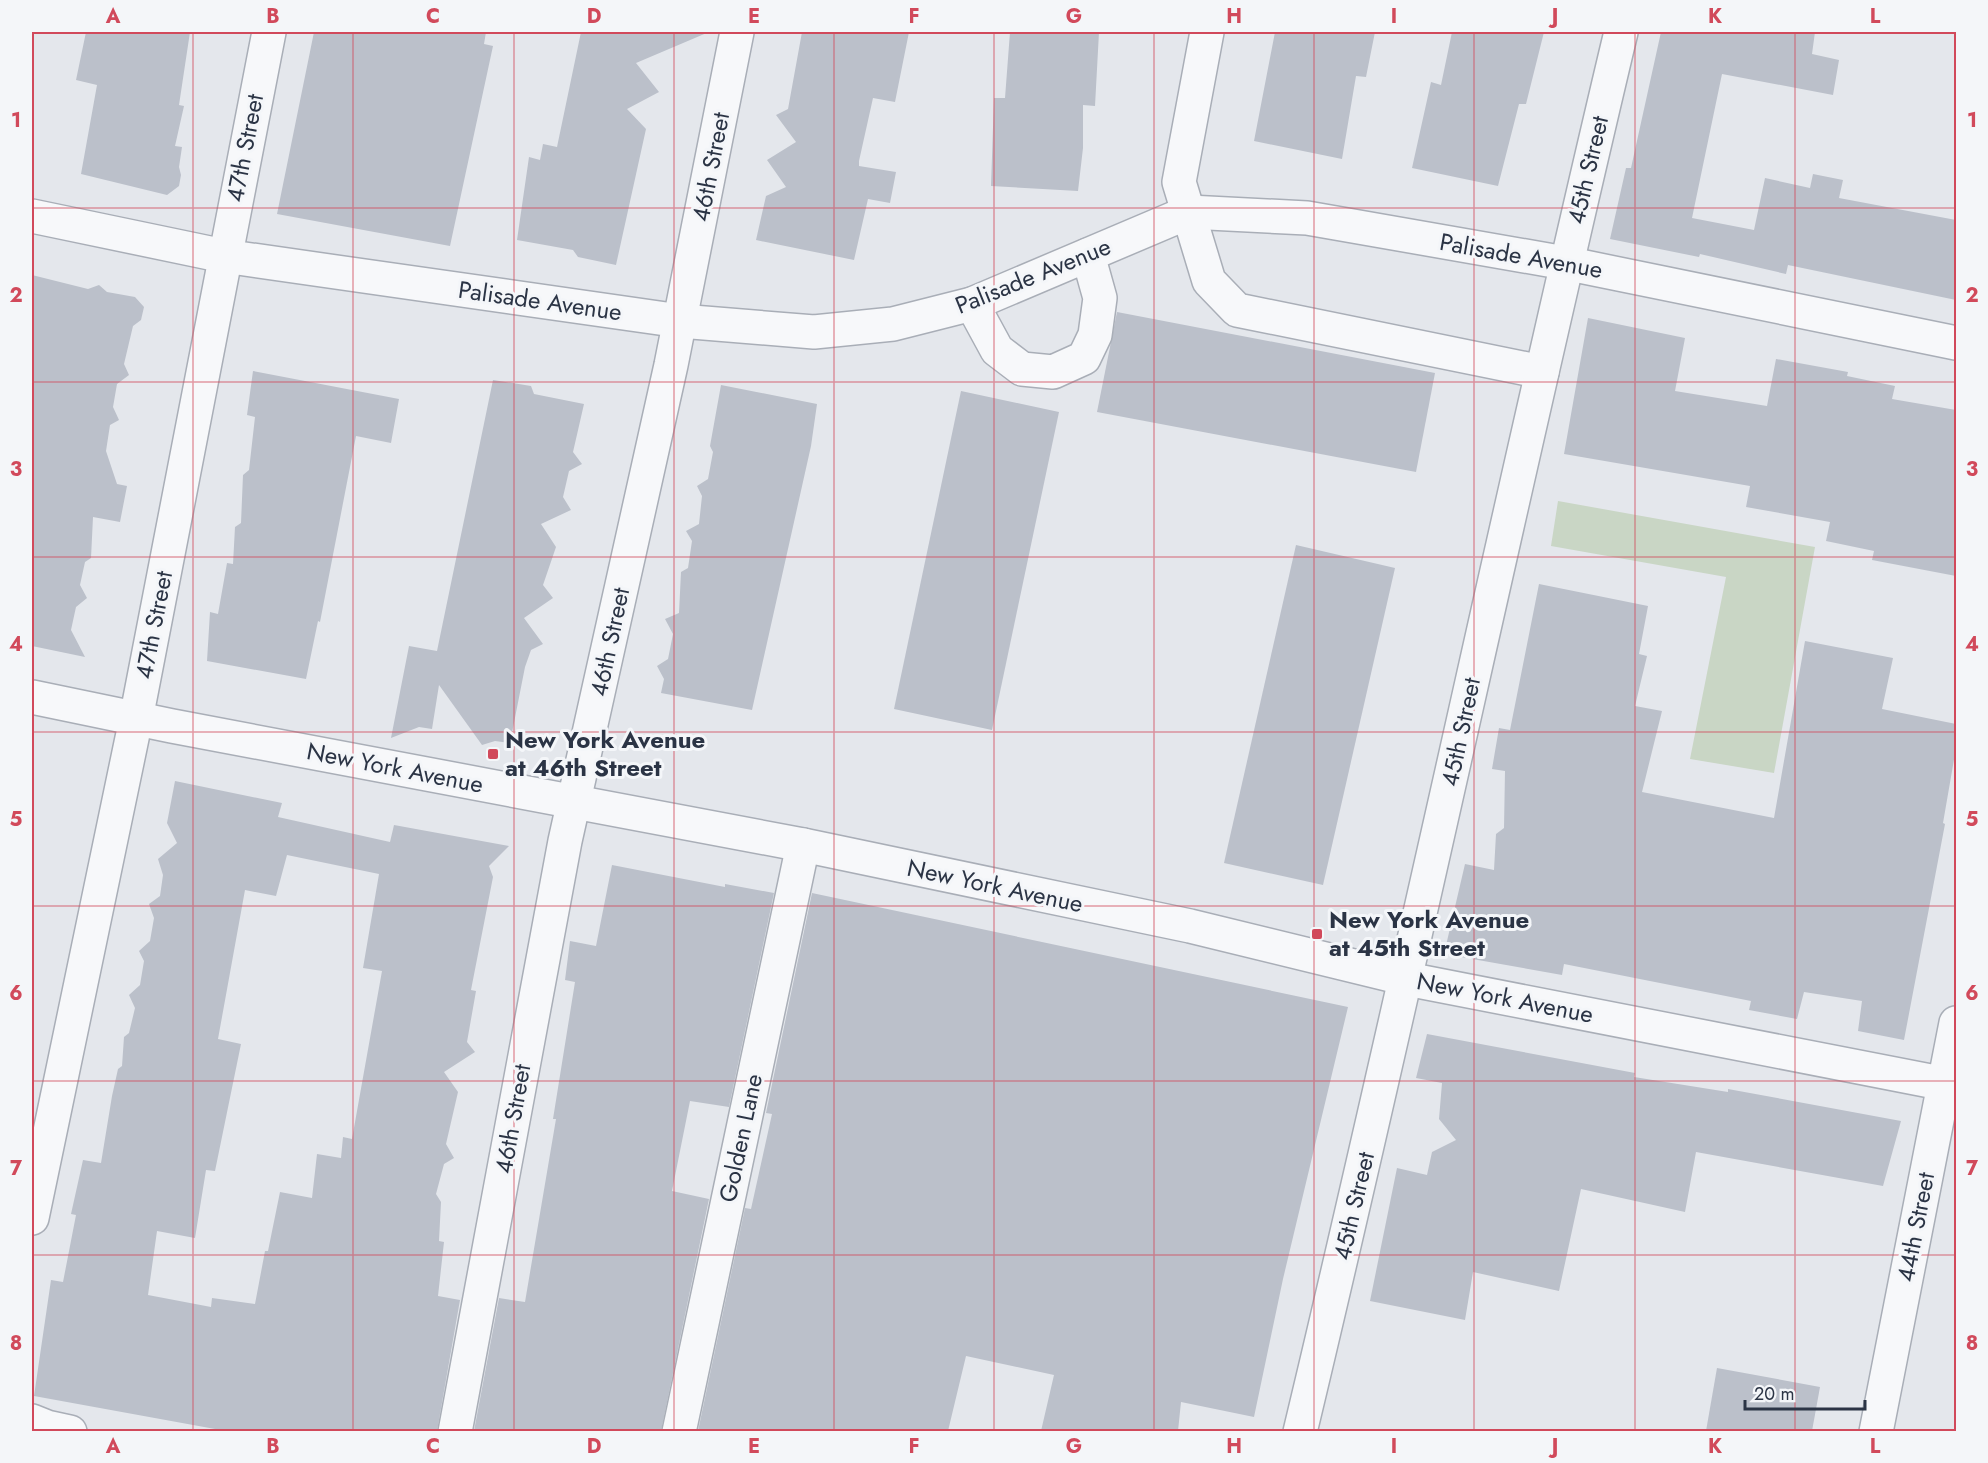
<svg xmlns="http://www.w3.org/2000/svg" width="1988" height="1463" viewBox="0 0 1988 1463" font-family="Jost,sans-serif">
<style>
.green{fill:#c9d6c5}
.building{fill:#bbc0ca;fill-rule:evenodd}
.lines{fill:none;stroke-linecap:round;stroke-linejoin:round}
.minor-casing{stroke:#a9aeb7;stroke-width:36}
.minor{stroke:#f7f8fa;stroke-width:33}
.grid{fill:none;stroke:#d1495b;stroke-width:1.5;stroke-opacity:0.55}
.poi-dot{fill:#d1495b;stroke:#f4f6f9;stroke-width:2}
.labels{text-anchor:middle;stroke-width:6;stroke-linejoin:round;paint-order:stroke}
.street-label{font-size:24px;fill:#2b3445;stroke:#f4f6f9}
.poi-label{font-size:24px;font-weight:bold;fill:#2b3445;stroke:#f4f6f9;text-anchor:start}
.neatline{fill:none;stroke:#d1495b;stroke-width:2}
.grid-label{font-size:20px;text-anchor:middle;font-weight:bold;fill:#d1495b}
</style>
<rect width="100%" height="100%" fill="#e4e7ec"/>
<path class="green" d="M 1558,501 L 1815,547 L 1774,773 L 1690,759 L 1726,577 L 1551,546 Z"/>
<g class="building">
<path d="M 86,32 L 190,32 L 179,105 L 184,106 L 175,146 L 182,147 L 179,167 L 181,175 L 179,186 L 167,195 L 81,174 L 97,85 L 76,80 Z"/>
<path d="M 314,32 L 486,32 L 484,44 L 493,46 L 450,246 L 277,214 Z"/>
<path d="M 581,32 L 709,32 L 636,63 L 659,92 L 627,109 L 646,129 L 616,265 L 578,257 L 573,250 L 517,240 L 529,157 L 540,160 L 543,144 L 557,147 Z"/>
<path d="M 802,32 L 909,32 L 895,102 L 873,98 L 859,161 L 859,166 L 896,172 L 890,203 L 868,199 L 854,260 L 756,240 L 766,196 L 786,187 L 767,160 L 796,142 L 776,115 L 788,109 Z"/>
<path d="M 1010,32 L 1099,32 L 1095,106 L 1083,105 L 1083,148 L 1078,191 L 991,186 L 994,98 L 1005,98 Z"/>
<path d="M 1275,32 L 1375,32 L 1366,77 L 1356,76 L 1342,159 L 1254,141 Z"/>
<path d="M 1452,32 L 1544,32 L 1526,104 L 1519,104 L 1498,186 L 1412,168 L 1431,82 L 1441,85 Z"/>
<path d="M 1661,32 L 1815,32 L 1812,54 L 1839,60 L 1833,95 L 1722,74 L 1692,218 L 1754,230 L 1765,178 L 1810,188 L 1813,174 L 1843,180 L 1839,198 L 1956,220 L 1956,300 L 1788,265 L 1786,274 L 1700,254 L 1699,257 L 1610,239 L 1626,168 L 1631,168 Z"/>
<path d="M 32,275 L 88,289 L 99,285 L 107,292 L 135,297 L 144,307 L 141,320 L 133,326 L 124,364 L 129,375 L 117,384 L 113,407 L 119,420 L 110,425 L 106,451 L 117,484 L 127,486 L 120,522 L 93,517 L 91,558 L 85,562 L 80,585 L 87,598 L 76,607 L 71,630 L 85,657 L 32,646 Z"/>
<path d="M 1117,312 L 1435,373 L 1416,472 L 1097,412 Z"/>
<path d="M 1588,318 L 1685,338 L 1675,391 L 1767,406 L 1776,359 L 1848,372 L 1847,376 L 1895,386 L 1892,399 L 1956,410 L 1956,576 L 1872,560 L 1874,551 L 1826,541 L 1830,522 L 1746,507 L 1750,486 L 1564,454 Z"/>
<path d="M 253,371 L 399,399 L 391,443 L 356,436 L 320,622 L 318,621 L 306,679 L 207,661 L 210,612 L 218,614 L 227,563 L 233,564 L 235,527 L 241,523 L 243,475 L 249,470 L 255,417 L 247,415 Z"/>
<path d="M 493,380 L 531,386 L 534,394 L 584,404 L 573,452 L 582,464 L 569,471 L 563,497 L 571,510 L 541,524 L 556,547 L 543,585 L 553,598 L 524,618 L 543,644 L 531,650 L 525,667 L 510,743 L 495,741 L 482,745 L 439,685 L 432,729 L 419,727 L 391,738 L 409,646 L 437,651 Z"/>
<path d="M 721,385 L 817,404 L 811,446 L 752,710 L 661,693 L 664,679 L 657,666 L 668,659 L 673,634 L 665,619 L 679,613 L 681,572 L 688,568 L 692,541 L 686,531 L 699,524 L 702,496 L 697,486 L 708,479 L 713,452 L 710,446 Z"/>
<path d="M 961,391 L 1059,412 L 992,730 L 894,709 Z"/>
<path d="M 1296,545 L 1395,568 L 1323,885 L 1224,863 Z"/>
<path d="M 1539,584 L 1648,606 L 1639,654 L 1647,656 L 1635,706 L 1662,711 L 1642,792 L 1774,818 L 1805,641 L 1893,658 L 1882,709 L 1956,724 L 1956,748 L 1943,823 L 1945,824 L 1904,1040 L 1858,1031 L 1862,1001 L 1804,992 L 1797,1019 L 1749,1010 L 1751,1001 L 1564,964 L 1562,975 L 1444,954 L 1465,864 L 1494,870 L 1496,834 L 1504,828 L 1505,771 L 1492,769 L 1499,728 L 1510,730 Z"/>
<path d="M 175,781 L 282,803 L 278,817 L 390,842 L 394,825 L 509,846 L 489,866 L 493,877 L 471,990 L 476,991 L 467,1042 L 475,1052 L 444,1072 L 458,1092 L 446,1144 L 454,1158 L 444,1164 L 436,1194 L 441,1202 L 439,1241 L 444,1242 L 438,1296 L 460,1300 L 437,1431 L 226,1431 L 34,1396 L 51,1280 L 63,1282 L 76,1215 L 71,1214 L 83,1160 L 101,1163 L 112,1096 L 118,1069 L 122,1066 L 124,1037 L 129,1033 L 135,1008 L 129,995 L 140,985 L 144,961 L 139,951 L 150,941 L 154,918 L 149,904 L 160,896 L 163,875 L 158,859 L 177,843 L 167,823 ZM 287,855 L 379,874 L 363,968 L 382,971 L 352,1139 L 343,1137 L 341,1158 L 317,1154 L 312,1198 L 280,1192 L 268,1251 L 265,1251 L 255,1304 L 212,1298 L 211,1307 L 148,1295 L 157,1231 L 195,1238 L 206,1170 L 215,1171 L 241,1044 L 218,1039 L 245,890 L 276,896 Z"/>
<path d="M 612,865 L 725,887 L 725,884 L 774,893 L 729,1107 L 690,1101 L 672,1191 L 709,1199 L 661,1431 L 474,1431 L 499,1298 L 525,1302 L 556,1119 L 553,1119 L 575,982 L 565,980 L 570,941 L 596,946 Z"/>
<path d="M 812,893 L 1348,1007 L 1283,1279 L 1254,1417 L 1181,1402 L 1178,1431 L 1041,1431 L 1054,1375 L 966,1356 L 948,1431 L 698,1431 L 745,1208 L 751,1209 L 772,1114 L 766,1113 Z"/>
<path d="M 1427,1034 L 1635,1073 L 1634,1077 L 1728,1092 L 1728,1089 L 1901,1121 L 1883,1186 L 1696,1152 L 1685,1212 L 1581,1189 L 1559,1291 L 1473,1272 L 1465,1320 L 1370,1301 L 1397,1168 L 1427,1175 L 1432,1152 L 1456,1140 L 1439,1119 L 1442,1083 L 1416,1078 Z"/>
<path d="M 1717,1368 L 1820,1387 L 1812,1431 L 1706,1431 Z"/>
</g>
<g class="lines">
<g class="minor-casing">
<g id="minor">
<path d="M 1207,32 L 1179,182 L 1209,281 L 1237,310 L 1542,372"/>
<path d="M 32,216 L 224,256 L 680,321 L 814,332 L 893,324 L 972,304 L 1189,212 L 1307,218 L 1565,263 L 1956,343"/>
<path d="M 972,304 L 997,350 L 1022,369 L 1053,372 L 1084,358 L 1095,335 L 1100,298 L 1088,255"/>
<path d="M 32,697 L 172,726 L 803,845 L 1190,926 L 1407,979 L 1956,1086"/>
<path d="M 32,1218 L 136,719 L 269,32"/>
<path d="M 32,1421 L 47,1427 L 70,1432"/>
<path d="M 455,1432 L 565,841 L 671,365 L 737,32"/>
<path d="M 679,1432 L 803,845"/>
<path d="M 1300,1432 C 1412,966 1510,497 1621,32"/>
<path d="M 1876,1432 L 1956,1023"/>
</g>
</g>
<use href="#minor" class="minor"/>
</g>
<path class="grid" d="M 193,32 L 193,1432M 353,32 L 353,1432M 514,32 L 514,1432M 674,32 L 674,1432M 834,32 L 834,1432M 994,32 L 994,1432M 1154,32 L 1154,1432M 1314,32 L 1314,1432M 1474,32 L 1474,1432M 1635,32 L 1635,1432M 1795,32 L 1795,1432M 32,208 L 1956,208M 32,382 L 1956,382M 32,557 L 1956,557M 32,732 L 1956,732M 32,906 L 1956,906M 32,1081 L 1956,1081M 32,1255 L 1956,1255"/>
<g class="poi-dot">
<rect x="487" y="748" width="12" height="12" rx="3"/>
<rect x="1311" y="928" width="12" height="12" rx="3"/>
</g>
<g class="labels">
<g class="street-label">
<text transform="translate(245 148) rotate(-79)" y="8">47th Street</text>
<text transform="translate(711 167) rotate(-79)" y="8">46th Street</text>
<text transform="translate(1588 170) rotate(-77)" y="8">45th Street</text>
<text transform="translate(1521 256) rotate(10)" y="8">Palisade Avenue</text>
<text transform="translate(1033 276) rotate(-22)" y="8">Palisade Avenue</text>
<text transform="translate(540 301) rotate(8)" y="8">Palisade Avenue</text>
<text transform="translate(154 625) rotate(-79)" y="8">47th Street</text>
<text transform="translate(610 642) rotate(-78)" y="8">46th Street</text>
<text transform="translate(1461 732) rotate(-78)" y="8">45th Street</text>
<text transform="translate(395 768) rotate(11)" y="8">New York Avenue</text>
<text transform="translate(995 886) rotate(12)" y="8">New York Avenue</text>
<text transform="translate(1505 998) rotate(11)" y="8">New York Avenue</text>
<text transform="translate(513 1119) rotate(-80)" y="8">46th Street</text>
<text transform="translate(741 1138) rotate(-78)" y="8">Golden Lane</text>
<text transform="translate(1354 1206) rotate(-77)" y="8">45th Street</text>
<text transform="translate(1916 1227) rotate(-79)" y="8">44th Street</text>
</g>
<g class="poi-label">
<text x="505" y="748">New York Avenue<tspan x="505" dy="28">at 46th Street</tspan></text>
<text x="1329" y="928">New York Avenue<tspan x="1329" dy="28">at 45th Street</tspan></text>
</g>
</g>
<rect width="1988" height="1463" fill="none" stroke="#f4f6f9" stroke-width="66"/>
<path d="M1745 1400v9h120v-9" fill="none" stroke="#2b3445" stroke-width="3"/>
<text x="1754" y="1400" font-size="18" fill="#2b3445" stroke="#f4f6f9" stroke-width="4.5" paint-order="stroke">20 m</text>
<rect x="33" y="33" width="1922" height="1397" class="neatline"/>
<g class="grid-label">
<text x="113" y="23">A</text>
<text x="273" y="23">B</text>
<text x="433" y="23">C</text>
<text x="594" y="23">D</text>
<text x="754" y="23">E</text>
<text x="914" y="23">F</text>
<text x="1074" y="23">G</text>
<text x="1234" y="23">H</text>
<text x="1394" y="23">I</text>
<text x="1555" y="23">J</text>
<text x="1715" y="23">K</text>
<text x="1875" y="23">L</text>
<text x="16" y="127">1</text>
<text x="1972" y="127">1</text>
<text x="16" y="302">2</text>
<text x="1972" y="302">2</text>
<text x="16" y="476">3</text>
<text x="1972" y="476">3</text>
<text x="16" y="651">4</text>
<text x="1972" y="651">4</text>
<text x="16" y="826">5</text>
<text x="1972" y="826">5</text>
<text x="16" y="1000">6</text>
<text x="1972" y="1000">6</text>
<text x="16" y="1175">7</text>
<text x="1972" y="1175">7</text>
<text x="16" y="1350">8</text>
<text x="1972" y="1350">8</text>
<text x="113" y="1453">A</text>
<text x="273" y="1453">B</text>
<text x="433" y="1453">C</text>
<text x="594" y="1453">D</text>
<text x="754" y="1453">E</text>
<text x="914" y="1453">F</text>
<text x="1074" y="1453">G</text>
<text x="1234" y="1453">H</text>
<text x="1394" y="1453">I</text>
<text x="1555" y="1453">J</text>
<text x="1715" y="1453">K</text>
<text x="1875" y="1453">L</text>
</g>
</svg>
